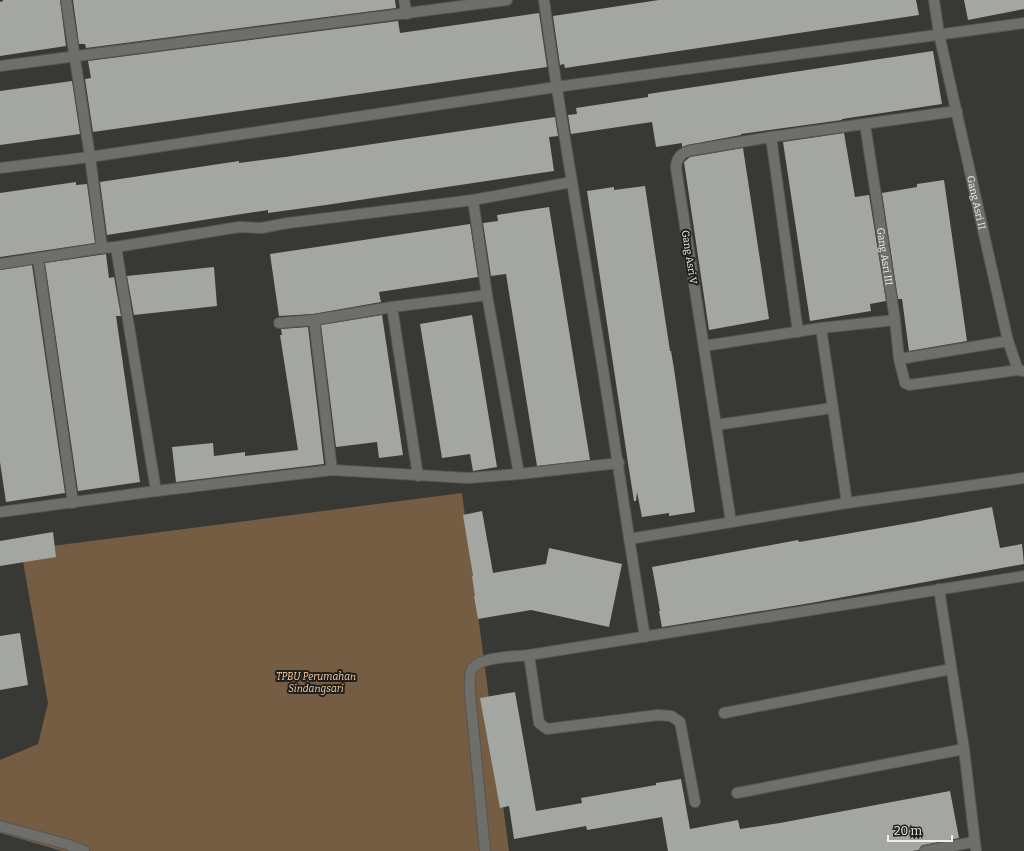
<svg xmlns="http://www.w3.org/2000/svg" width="1024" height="851" viewBox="0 0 1024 851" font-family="Bitter,serif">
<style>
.green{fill:#745d43}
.building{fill:#a4a6a2}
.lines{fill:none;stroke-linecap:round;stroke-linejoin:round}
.minor-casing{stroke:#555553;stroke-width:12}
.minor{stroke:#6e6e6b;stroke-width:10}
.labels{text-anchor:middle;stroke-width:4;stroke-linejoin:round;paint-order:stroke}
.street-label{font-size:10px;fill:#eeeeec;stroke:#1f1f1e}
.park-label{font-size:10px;font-style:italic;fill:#f8ce9c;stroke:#1f1f1e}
</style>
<rect width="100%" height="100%" fill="#383835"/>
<path class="green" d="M 462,493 L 509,851 L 62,851 L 0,833 L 0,760 L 38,744 L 48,703 L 21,550 Z"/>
<g class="building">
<path d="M 3,0 L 60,0 L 66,46 L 0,56 L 0,2 L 3,1 Z"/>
<path d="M 73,0 L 395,0 L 396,8 L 86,48 L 85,44 L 79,44 Z"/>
<path d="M 659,0 L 916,0 L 919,15 L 565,68 L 564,64 L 560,65 L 553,16 Z"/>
<path d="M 964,0 L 1024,0 L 1024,9 L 968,20 Z"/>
<path d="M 539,13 L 547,67 L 93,132 L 85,79 L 91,78 L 88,61 L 398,21 L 400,33 Z"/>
<path d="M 933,51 L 942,104 L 842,119 L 842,120 L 741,134 L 741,135 L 687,145 L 682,147 L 682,143 L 656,147 L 652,122 L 571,134 L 568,115 L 577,114 L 576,108 L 648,97 L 648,94 Z"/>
<path d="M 72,81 L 80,134 L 0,145 L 0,91 Z"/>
<path d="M 555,117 L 558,136 L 549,137 L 554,171 L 326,205 L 268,213 L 268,210 L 107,235 L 100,182 L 239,161 L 239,163 L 285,157 Z"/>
<path d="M 844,133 L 855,197 L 869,195 L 886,301 L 870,304 L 871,311 L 810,321 L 783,142 Z"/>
<path d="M 743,148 L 769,319 L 709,330 L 684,162 L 690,157 Z"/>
<path d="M 944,180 L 967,341 L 909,351 L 902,299 L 898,299 L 882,193 L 917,187 L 917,184 Z"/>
<path d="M 76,182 L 76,185 L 87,184 L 95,243 L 0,257 L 0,193 Z"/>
<path d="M 645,186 L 670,351 L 671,351 L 674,369 L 695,512 L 669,516 L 669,513 L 642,517 L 637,492 L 636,501 L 634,501 L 628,463 L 587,191 L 614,187 L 614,190 Z"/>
<path d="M 549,207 L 590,460 L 537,466 L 506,274 L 491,276 L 483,223 L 498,221 L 497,215 Z"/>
<path d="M 470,224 L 478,277 L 379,292 L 381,302 L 313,314 L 279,316 L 270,254 Z"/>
<path d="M 106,254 L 109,278 L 114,277 L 121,316 L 116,316 L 140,482 L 78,491 L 45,263 Z"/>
<path d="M 32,265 L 65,493 L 6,502 L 0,462 L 0,270 Z"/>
<path d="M 214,267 L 217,306 L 134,315 L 127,276 Z"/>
<path d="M 382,315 L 403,455 L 379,458 L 377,442 L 336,447 L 321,325 Z"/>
<path d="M 472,315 L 497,467 L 473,471 L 470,454 L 442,458 L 420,324 Z"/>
<path d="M 308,327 L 324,464 L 176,482 L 172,447 L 213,443 L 214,456 L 245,452 L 245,456 L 298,450 L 280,335 L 282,335 L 281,329 Z"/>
<path d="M 992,507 L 1000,548 L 1022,544 L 1024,564 L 811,603 L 662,627 L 659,611 L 660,611 L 652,567 L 798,540 L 799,542 L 817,539 L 915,522 Z"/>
<path d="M 482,511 L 493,573 L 546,564 L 549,548 L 622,564 L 609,627 L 531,610 L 478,619 L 474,596 L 475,596 L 472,576 L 473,576 L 463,515 Z"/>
<path d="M 53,532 L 56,557 L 0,566 L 0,541 Z"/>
<path d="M 20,633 L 28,685 L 0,690 L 0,636 Z"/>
<path d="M 515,692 L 536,811 L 582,803 L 581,798 L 656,785 L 656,783 L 681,779 L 690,829 L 738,820 L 740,829 L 780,823 L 950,791 L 959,838 L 924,845 L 921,846 L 919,850 L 912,851 L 668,851 L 662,817 L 587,830 L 586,826 L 514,839 L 509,806 L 500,808 L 480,698 Z"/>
</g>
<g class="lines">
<g class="minor-casing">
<g id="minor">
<path d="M 66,0 L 90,157 L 102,248"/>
<path d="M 404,0 L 407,14"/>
<path d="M 544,0 C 559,111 579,222 597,333 C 614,434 628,536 645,637"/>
<path id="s1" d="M 934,0 L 939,34 L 1008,341 L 1018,370"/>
<path d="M 0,66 L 507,0"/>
<path id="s2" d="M 865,124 L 895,320 L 899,359 L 905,383 L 909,385 L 1018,370 L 1024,371"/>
<path d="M 771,137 L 798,332"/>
<path d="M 0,168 L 90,157 L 556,87 L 1024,23"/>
<path d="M 473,200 L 487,295 L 519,474"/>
<path d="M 116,247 L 156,491"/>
<path d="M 38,258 L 73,503"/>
<path d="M 0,264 L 102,248 L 116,247 L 239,227 L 261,228 L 288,223 L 473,200 L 572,182"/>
<path d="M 392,307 L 418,476"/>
<path d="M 314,320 L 332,470"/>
<path d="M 279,323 L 314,320 L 392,307 L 487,295"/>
<path d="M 821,328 L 847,503"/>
<path d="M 704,346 L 821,328 L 895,320"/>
<path d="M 899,359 L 1008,341"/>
<path d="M 716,425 L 832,408"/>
<path d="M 0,512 L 156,491 L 332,470 L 468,478 L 519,474 L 619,463"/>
<path d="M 731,522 L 676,168 C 676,160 680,154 688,151 L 771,137 L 957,111"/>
<path d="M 629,539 L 847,503 L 1024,478"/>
<path d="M 939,589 L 964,749 L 976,851"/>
<path d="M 529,655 L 539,723 L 547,729 L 658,715 L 671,716 L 680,722 L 695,802"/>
<path d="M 724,713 L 951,669"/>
<path d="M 737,793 L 964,749"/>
<path d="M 0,826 L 66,844 L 84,851"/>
<path d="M 485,851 L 470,693 C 470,687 469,678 471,671 C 476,656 515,657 529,655 L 1024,576"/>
<path d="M 925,851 L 974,842"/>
</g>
</g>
<use href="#minor" class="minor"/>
</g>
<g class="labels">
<g class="street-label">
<text dy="4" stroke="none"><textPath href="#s1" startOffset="207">Gang Asri II</textPath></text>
<text dy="4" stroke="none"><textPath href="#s2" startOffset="134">Gang Asri III</textPath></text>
<text transform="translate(690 257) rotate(81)" y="4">Gang Asri V</text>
</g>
<g class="park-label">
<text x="316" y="680">TPBU Perumahan<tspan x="316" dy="12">Sindangsari</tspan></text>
</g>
</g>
<path d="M888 835v6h64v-6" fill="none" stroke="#eeeeec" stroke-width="2"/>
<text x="894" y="835" font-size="12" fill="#eeeeec" stroke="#1f1f1e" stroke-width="3" paint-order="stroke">20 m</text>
</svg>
